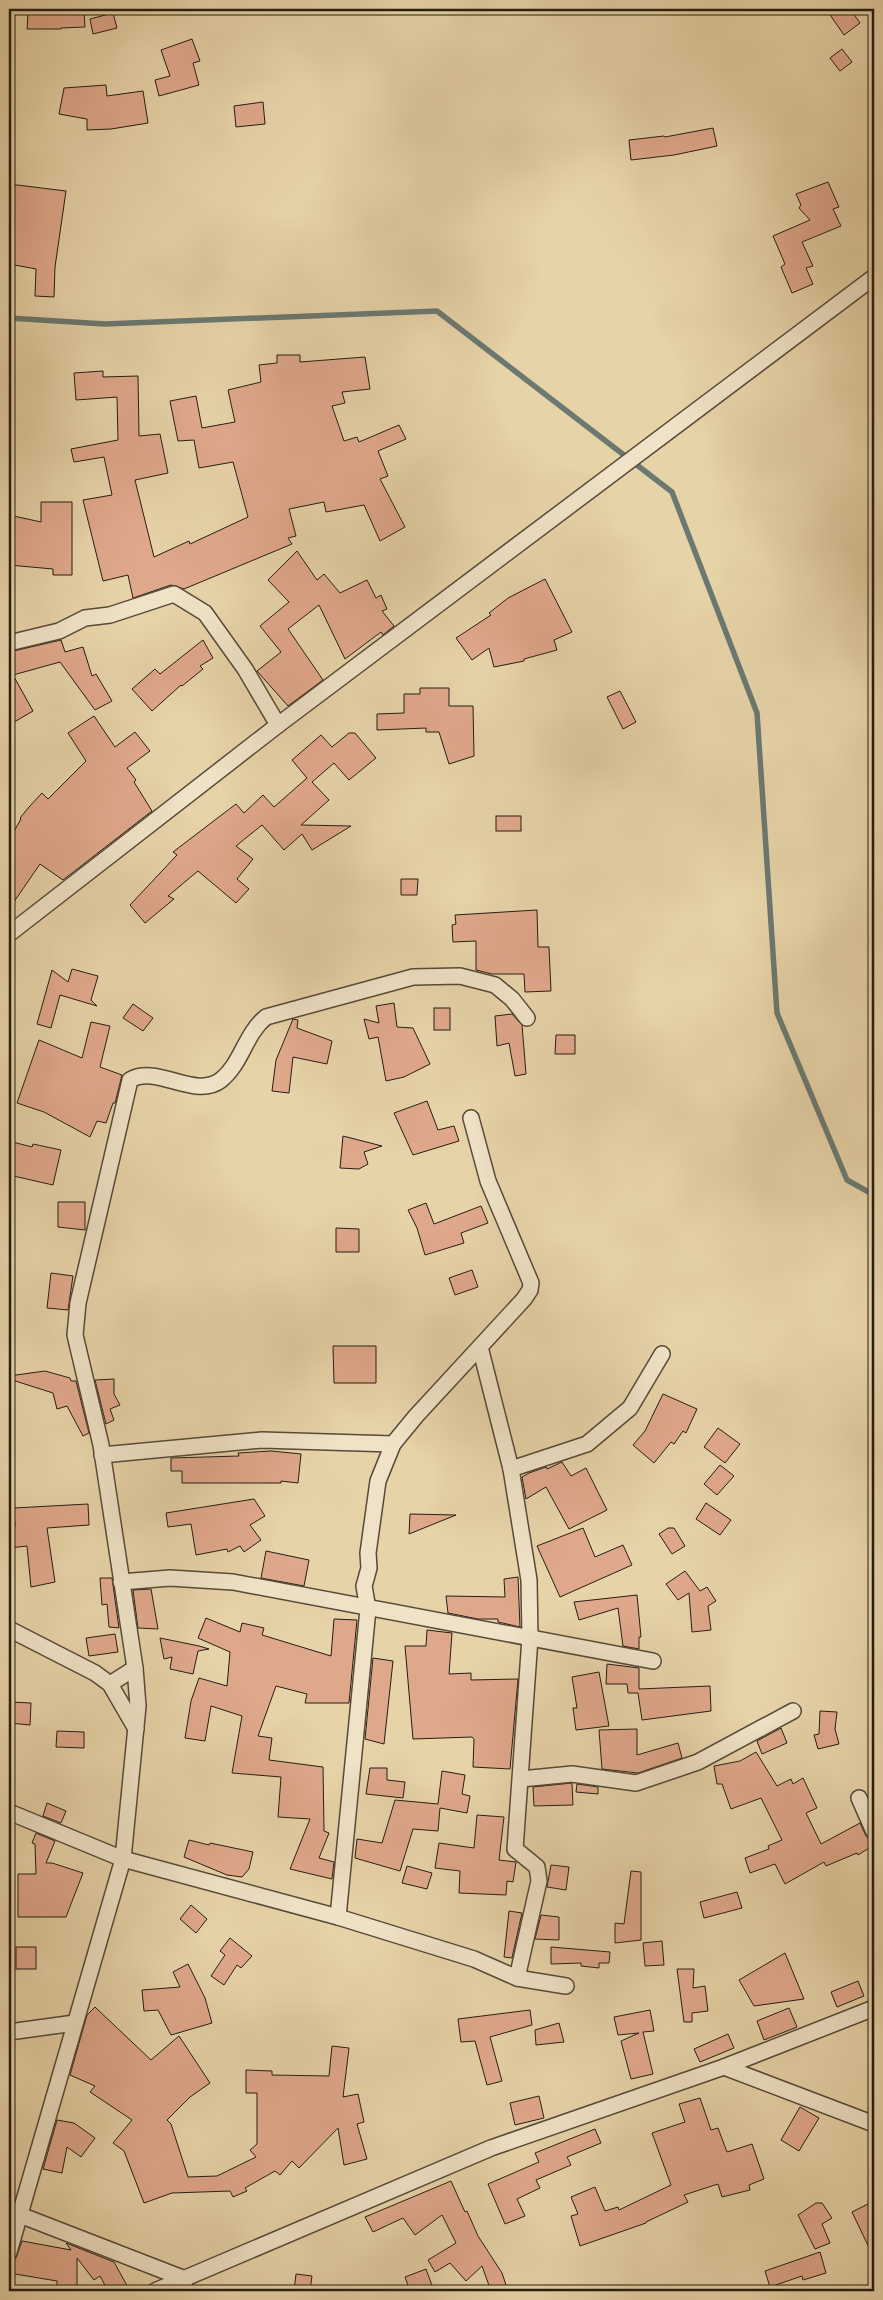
<svg xmlns="http://www.w3.org/2000/svg" width="883" height="2300" viewBox="0 0 883 2300" font-family="'IM FELL Great Primer',serif">
<style>
.lines{fill:none;stroke-linecap:round;stroke-linejoin:round}
.stream{stroke:#6a7971;stroke-width:5.5}
.building{fill:#e0a88b;stroke:#251d13}
.street-casing{stroke:#564a38;stroke-width:18}
.street{stroke:#efe2c6;stroke-width:15}
</style>
<rect width="100%" height="100%" fill="#e7d3a8"/>
<filter id="stains"><feTurbulence type="fractalNoise" baseFrequency=".004" numOctaves="4"/><feColorMatrix values="0 0 0 0 .2 0 0 0 0 .09 0 0 0 0 .02 0 0 0 .5 -.17"/></filter>
<radialGradient id="worn" r=".72"><stop offset=".6" stop-color="#630" stop-opacity="0"/><stop offset="1" stop-color="#630" stop-opacity=".3"/></radialGradient>
<g class="lines">
<path class="stream" d="M 9,318 L 105,324 L 437,311 L 672,492 L 757,713 L 777,1013 L 847,1180 L 874,1195"/>
</g>
<g class="building">
<path d="M 826,9 L 850,9 L 860,23 L 844,35 Z"/>
<path d="M 50,11 L 84,12 L 85,27 L 61,28 L 61,29 L 27,29 L 28,13 L 50,14 Z"/>
<path d="M 113,13 L 117,28 L 93,34 L 90,19 Z"/>
<path d="M 192,39 L 200,61 L 193,63 L 199,85 L 159,96 L 155,80 L 170,76 L 161,50 Z"/>
<path d="M 842,49 L 852,62 L 840,71 L 830,58 Z"/>
<path d="M 106,85 L 107,96 L 143,91 L 148,123 L 111,129 L 87,130 L 87,119 L 59,114 L 64,88 Z"/>
<path d="M 263,102 L 265,124 L 236,127 L 234,106 Z"/>
<path d="M 713,128 L 717,146 L 674,155 L 631,160 L 629,140 L 664,136 L 665,137 Z"/>
<path d="M 828,182 L 839,207 L 833,209 L 841,226 L 802,242 L 813,266 L 806,268 L 813,284 L 792,293 L 781,267 L 785,264 L 773,236 L 810,220 L 799,208 L 801,205 L 796,194 Z"/>
<path d="M 9,184 L 66,191 L 55,267 L 54,297 L 35,296 L 36,269 L 9,264 Z"/>
<path d="M 277,355 L 300,355 L 300,362 L 365,357 L 370,389 L 342,392 L 345,403 L 332,406 L 344,441 L 357,437 L 359,442 L 399,425 L 406,439 L 378,451 L 388,476 L 380,479 L 405,527 L 380,541 L 364,505 L 326,512 L 324,502 L 289,509 L 296,536 L 288,538 L 292,544 L 184,589 L 171,585 L 133,598 L 128,575 L 103,581 L 83,500 L 112,495 L 104,457 L 74,462 L 71,449 L 118,440 L 117,397 L 76,400 L 74,373 L 103,371 L 103,377 L 138,376 L 139,436 L 160,434 L 168,473 L 135,480 L 154,557 L 189,541 L 190,544 L 248,517 L 233,462 L 199,468 L 194,440 L 178,441 L 170,401 L 196,396 L 202,428 L 235,422 L 228,390 L 261,382 L 259,365 L 277,363 Z"/>
<path d="M 41,502 L 72,502 L 72,575 L 53,575 L 53,569 L 9,565 L 9,515 L 41,522 Z"/>
<path d="M 297,551 L 317,580 L 324,574 L 340,593 L 367,580 L 376,598 L 381,595 L 387,609 L 382,611 L 394,626 L 383,635 L 381,632 L 345,659 L 319,605 L 288,629 L 323,680 L 288,706 L 257,671 L 281,652 L 260,626 L 289,602 L 268,580 Z"/>
<path d="M 545,579 L 572,632 L 554,640 L 557,650 L 524,659 L 524,661 L 494,667 L 489,648 L 472,660 L 456,638 L 491,615 L 489,613 L 508,598 Z"/>
<path d="M 61,640 L 65,652 L 83,647 L 92,676 L 96,674 L 112,701 L 95,710 L 60,662 L 13,675 L 33,711 L 9,725 L 9,652 Z"/>
<path d="M 203,640 L 213,658 L 200,666 L 203,669 L 182,686 L 181,685 L 152,711 L 132,689 L 155,669 L 160,674 Z"/>
<path d="M 420,688 L 449,688 L 449,706 L 473,706 L 474,756 L 449,764 L 439,732 L 426,732 L 426,728 L 377,730 L 377,714 L 404,713 L 404,694 L 420,694 Z"/>
<path d="M 620,691 L 636,722 L 623,729 L 607,697 Z"/>
<path d="M 94,716 L 115,747 L 135,732 L 150,751 L 127,768 L 136,780 L 134,782 L 152,811 L 63,880 L 40,864 L 9,909 L 9,840 L 21,819 L 20,818 L 29,807 L 42,793 L 48,799 L 86,761 L 68,733 Z"/>
<path d="M 349,733 L 355,733 L 376,758 L 349,780 L 334,763 L 312,782 L 329,800 L 301,825 L 351,826 L 312,850 L 302,834 L 284,850 L 262,825 L 236,846 L 253,859 L 237,879 L 249,889 L 236,903 L 198,871 L 168,896 L 174,899 L 145,923 L 130,905 L 177,855 L 173,852 L 236,804 L 244,813 L 263,795 L 274,807 L 307,778 L 292,760 L 321,735 L 332,747 Z"/>
<rect x="496" y="816" width="25" height="15"/>
<path d="M 401,879 L 418,879 L 417,895 L 401,895 Z"/>
<path d="M 537,910 L 538,947 L 549,947 L 551,991 L 525,992 L 524,974 L 492,974 L 476,970 L 476,941 L 453,942 L 452,925 L 456,924 L 455,915 Z"/>
<path d="M 72,969 L 98,976 L 91,1000 L 97,1006 L 60,995 L 51,1028 L 37,1024 L 52,970 L 68,982 Z"/>
<path d="M 394,1003 L 397,1027 L 413,1028 L 430,1064 L 404,1077 L 386,1081 L 378,1037 L 369,1039 L 364,1019 L 379,1023 L 376,1006 Z"/>
<path d="M 133,1004 L 153,1018 L 143,1031 L 123,1018 Z"/>
<rect x="434" y="1008" width="16" height="22"/>
<path d="M 512,1014 L 522,1025 L 526,1074 L 515,1076 L 509,1043 L 497,1046 L 495,1016 Z"/>
<path d="M 293,1019 L 298,1020 L 297,1028 L 332,1041 L 327,1064 L 293,1057 L 289,1093 L 272,1091 L 276,1060 Z"/>
<path d="M 91,1022 L 110,1026 L 100,1067 L 122,1075 L 115,1103 L 113,1103 L 106,1123 L 97,1121 L 90,1137 L 44,1112 L 17,1103 L 39,1040 L 82,1058 Z"/>
<path d="M 556,1035 L 575,1035 L 575,1054 L 555,1054 Z"/>
<path d="M 427,1101 L 438,1130 L 454,1126 L 459,1141 L 413,1155 L 394,1113 Z"/>
<path d="M 343,1136 L 382,1146 L 364,1152 L 368,1164 L 359,1169 L 340,1168 Z"/>
<path d="M 9,1141 L 32,1147 L 33,1144 L 61,1150 L 53,1185 L 9,1175 Z"/>
<path d="M 58,1202 L 85,1202 L 85,1230 L 58,1227 Z"/>
<path d="M 426,1203 L 434,1224 L 481,1206 L 488,1223 L 461,1233 L 464,1243 L 425,1255 L 417,1228 L 408,1210 Z"/>
<path d="M 336,1228 L 359,1229 L 359,1252 L 336,1252 Z"/>
<path d="M 472,1270 L 478,1287 L 455,1295 L 449,1278 Z"/>
<path d="M 51,1273 L 73,1276 L 68,1310 L 47,1308 Z"/>
<path d="M 333,1346 L 376,1346 L 376,1383 L 334,1383 Z"/>
<path d="M 45,1371 L 70,1378 L 71,1381 L 76,1381 L 89,1433 L 83,1436 L 67,1406 L 57,1409 L 53,1393 L 9,1379 L 9,1376 Z"/>
<path d="M 114,1379 L 114,1394 L 120,1405 L 110,1409 L 114,1420 L 106,1424 L 95,1380 Z"/>
<path d="M 663,1394 L 697,1409 L 686,1433 L 683,1431 L 674,1444 L 671,1442 L 654,1463 L 633,1445 L 645,1431 Z"/>
<path d="M 718,1428 L 740,1444 L 725,1463 L 704,1447 Z"/>
<path d="M 271,1451 L 301,1454 L 298,1483 L 281,1481 L 281,1483 L 182,1483 L 182,1471 L 171,1471 L 171,1458 L 239,1456 L 238,1453 Z"/>
<path d="M 562,1462 L 571,1476 L 586,1468 L 607,1510 L 569,1529 L 546,1487 L 526,1499 L 522,1477 L 529,1473 L 546,1467 L 547,1469 Z"/>
<path d="M 720,1465 L 734,1476 L 717,1495 L 704,1484 Z"/>
<path d="M 254,1499 L 265,1516 L 250,1525 L 261,1540 L 244,1552 L 240,1546 L 228,1552 L 227,1549 L 196,1555 L 191,1524 L 168,1527 L 166,1513 Z"/>
<path d="M 706,1503 L 731,1520 L 720,1535 L 696,1519 Z"/>
<path d="M 88,1504 L 89,1525 L 47,1528 L 55,1582 L 31,1587 L 27,1546 L 9,1548 L 9,1527 L 15,1526 L 14,1508 Z"/>
<path d="M 410,1514 L 456,1515 L 409,1534 Z"/>
<path d="M 583,1528 L 595,1557 L 623,1545 L 632,1565 L 560,1597 L 537,1546 Z"/>
<path d="M 668,1528 L 674,1528 L 685,1546 L 672,1554 L 659,1534 Z"/>
<path d="M 266,1551 L 309,1560 L 304,1586 L 261,1578 Z"/>
<path d="M 685,1571 L 700,1591 L 707,1587 L 716,1601 L 708,1606 L 711,1630 L 692,1632 L 689,1593 L 678,1600 L 666,1584 Z"/>
<path d="M 518,1577 L 520,1627 L 498,1622 L 498,1619 L 478,1619 L 448,1613 L 446,1596 L 505,1597 L 504,1579 Z"/>
<path d="M 100,1578 L 112,1578 L 119,1628 L 109,1627 L 107,1604 L 102,1605 Z"/>
<path d="M 151,1589 L 158,1629 L 138,1628 L 133,1590 Z"/>
<path d="M 637,1595 L 641,1637 L 639,1637 L 639,1649 L 623,1646 L 618,1608 L 579,1620 L 574,1602 Z"/>
<path d="M 206,1618 L 240,1632 L 242,1623 L 264,1628 L 262,1635 L 331,1656 L 334,1619 L 357,1620 L 349,1703 L 305,1703 L 307,1694 L 276,1686 L 258,1736 L 272,1738 L 269,1760 L 323,1767 L 324,1831 L 329,1833 L 319,1858 L 334,1862 L 332,1879 L 290,1869 L 310,1819 L 278,1817 L 281,1777 L 232,1773 L 242,1716 L 211,1706 L 205,1741 L 185,1738 L 191,1701 L 199,1678 L 227,1686 L 230,1652 L 198,1638 Z"/>
<path d="M 427,1630 L 452,1633 L 449,1674 L 471,1673 L 471,1680 L 518,1679 L 510,1769 L 473,1767 L 474,1739 L 472,1737 L 413,1739 L 405,1646 L 426,1646 Z"/>
<path d="M 115,1634 L 118,1652 L 89,1656 L 86,1638 Z"/>
<path d="M 160,1638 L 199,1646 L 209,1649 L 198,1651 L 193,1674 L 170,1669 L 172,1657 L 164,1659 Z"/>
<path d="M 373,1658 L 393,1661 L 384,1744 L 365,1739 Z"/>
<path d="M 607,1664 L 639,1668 L 639,1689 L 710,1686 L 711,1711 L 642,1720 L 638,1693 L 628,1693 L 627,1684 L 606,1684 Z"/>
<path d="M 599,1672 L 609,1726 L 576,1730 L 573,1708 L 577,1708 L 572,1677 Z"/>
<path d="M 9,1702 L 31,1703 L 30,1725 L 9,1723 Z"/>
<path d="M 820,1711 L 837,1712 L 835,1729 L 839,1744 L 818,1749 L 814,1735 L 819,1734 Z"/>
<path d="M 781,1728 L 787,1743 L 762,1754 L 757,1741 Z"/>
<path d="M 637,1729 L 637,1755 L 678,1743 L 682,1758 L 638,1773 L 602,1769 L 599,1730 Z"/>
<path d="M 57,1731 L 84,1732 L 84,1748 L 56,1747 Z"/>
<path d="M 756,1752 L 777,1786 L 791,1779 L 793,1784 L 803,1778 L 817,1808 L 806,1813 L 821,1844 L 860,1823 L 866,1836 L 873,1841 L 874,1845 L 858,1855 L 857,1853 L 826,1866 L 824,1862 L 785,1884 L 775,1864 L 750,1873 L 745,1858 L 769,1849 L 768,1846 L 782,1840 L 761,1798 L 731,1809 L 722,1784 L 717,1784 L 714,1766 L 740,1761 Z"/>
<path d="M 370,1768 L 387,1768 L 387,1780 L 405,1782 L 403,1798 L 366,1794 Z"/>
<path d="M 442,1771 L 465,1775 L 462,1794 L 470,1796 L 467,1813 L 440,1808 L 438,1831 L 413,1829 L 400,1871 L 355,1858 L 357,1839 L 382,1843 L 395,1800 L 438,1804 Z"/>
<path d="M 572,1783 L 573,1805 L 534,1806 L 533,1787 Z"/>
<path d="M 577,1784 L 598,1787 L 598,1794 L 576,1792 Z"/>
<path d="M 47,1803 L 66,1811 L 61,1823 L 43,1816 Z"/>
<path d="M 477,1815 L 504,1817 L 499,1860 L 516,1862 L 513,1882 L 507,1881 L 506,1895 L 459,1893 L 460,1871 L 435,1868 L 439,1843 L 474,1848 Z"/>
<path d="M 36,1833 L 55,1841 L 46,1863 L 52,1863 L 83,1873 L 66,1917 L 18,1917 L 18,1874 L 36,1874 L 35,1844 L 32,1843 Z"/>
<path d="M 189,1840 L 209,1845 L 210,1843 L 253,1852 L 249,1869 L 242,1877 L 227,1875 L 184,1857 Z"/>
<path d="M 551,1865 L 569,1867 L 566,1890 L 547,1887 Z"/>
<path d="M 407,1866 L 432,1873 L 427,1889 L 402,1883 Z"/>
<path d="M 631,1871 L 641,1872 L 641,1940 L 615,1943 L 615,1923 L 624,1924 Z"/>
<path d="M 737,1892 L 742,1908 L 704,1918 L 700,1902 Z"/>
<path d="M 191,1905 L 207,1919 L 196,1933 L 180,1919 Z"/>
<path d="M 509,1911 L 522,1913 L 512,1958 L 504,1957 Z"/>
<path d="M 541,1915 L 559,1917 L 559,1940 L 535,1939 Z"/>
<path d="M 230,1938 L 252,1956 L 241,1968 L 237,1965 L 224,1985 L 211,1976 L 225,1955 L 220,1951 Z"/>
<path d="M 662,1941 L 664,1965 L 645,1966 L 643,1943 Z"/>
<rect x="16" y="1947" width="20" height="22"/>
<path d="M 551,1947 L 610,1952 L 609,1963 L 599,1963 L 599,1968 L 581,1966 L 581,1963 L 551,1964 Z"/>
<path d="M 785,1953 L 804,1999 L 754,2006 L 739,1980 Z"/>
<path d="M 188,1964 L 205,1998 L 212,2023 L 171,2035 L 158,2010 L 144,2011 L 142,1990 L 180,1987 L 173,1972 Z"/>
<path d="M 677,1969 L 694,1969 L 693,1988 L 705,1986 L 708,2011 L 692,2013 L 692,2022 L 684,2022 Z"/>
<path d="M 858,1981 L 864,1996 L 837,2007 L 831,1992 Z"/>
<path d="M 95,2007 L 151,2060 L 179,2036 L 210,2083 L 190,2097 L 167,2120 L 171,2124 L 188,2177 L 217,2176 L 256,2157 L 250,2150 L 257,2144 L 257,2093 L 246,2093 L 246,2070 L 272,2071 L 272,2075 L 329,2076 L 332,2046 L 349,2048 L 343,2097 L 358,2094 L 364,2122 L 357,2124 L 367,2159 L 344,2165 L 338,2128 L 299,2168 L 292,2161 L 280,2175 L 275,2171 L 245,2188 L 247,2191 L 233,2197 L 230,2191 L 172,2193 L 144,2203 L 124,2151 L 113,2143 L 132,2120 L 90,2092 L 95,2086 L 70,2075 L 87,2015 Z"/>
<path d="M 789,2008 L 797,2027 L 764,2040 L 757,2021 Z"/>
<path d="M 530,2010 L 532,2025 L 490,2037 L 502,2081 L 487,2085 L 475,2041 L 461,2042 L 458,2019 Z"/>
<path d="M 650,2010 L 654,2031 L 643,2032 L 653,2074 L 631,2079 L 621,2041 L 639,2033 L 618,2035 L 614,2017 Z"/>
<path d="M 559,2023 L 564,2042 L 536,2045 L 535,2030 Z"/>
<path d="M 728,2034 L 734,2048 L 700,2062 L 694,2049 Z"/>
<path d="M 539,2096 L 544,2118 L 515,2125 L 510,2103 Z"/>
<path d="M 700,2098 L 711,2130 L 718,2128 L 727,2152 L 752,2144 L 764,2179 L 749,2185 L 750,2190 L 722,2197 L 718,2184 L 684,2195 L 688,2202 L 646,2222 L 646,2223 L 580,2246 L 571,2216 L 578,2214 L 571,2197 L 595,2187 L 605,2211 L 618,2207 L 619,2210 L 671,2185 L 652,2133 L 685,2122 L 679,2104 Z"/>
<path d="M 800,2107 L 819,2118 L 799,2151 L 781,2140 Z"/>
<path d="M 57,2120 L 74,2123 L 95,2138 L 81,2157 L 67,2147 L 62,2173 L 43,2169 Z"/>
<path d="M 595,2129 L 601,2143 L 567,2157 L 571,2165 L 536,2180 L 540,2188 L 517,2199 L 525,2216 L 505,2224 L 488,2184 L 539,2162 L 535,2153 Z"/>
<path d="M 451,2181 L 465,2212 L 467,2211 L 478,2236 L 502,2273 L 508,2291 L 491,2291 L 482,2266 L 466,2281 L 450,2263 L 435,2272 L 428,2260 L 456,2243 L 442,2215 L 415,2235 L 403,2218 L 373,2232 L 365,2217 Z"/>
<path d="M 874,2201 L 874,2258 L 852,2212 Z"/>
<path d="M 816,2203 L 822,2203 L 832,2218 L 822,2224 L 830,2243 L 815,2249 L 798,2215 Z"/>
<path d="M 22,2241 L 71,2250 L 66,2243 L 114,2262 L 130,2291 L 108,2291 L 100,2276 L 94,2280 L 77,2258 L 77,2287 L 57,2287 L 57,2281 L 9,2273 L 9,2261 L 16,2258 Z"/>
<path d="M 820,2252 L 826,2273 L 803,2280 L 802,2276 L 770,2287 L 765,2271 Z"/>
<path d="M 426,2269 L 433,2288 L 424,2291 L 410,2291 L 405,2277 Z"/>
<path d="M 296,2274 L 312,2276 L 310,2291 L 294,2291 Z"/>
</g>
<g class="lines">
<g class="street-casing">
<g id="street">
<path d="M 9,643 L 59,631 L 85,618 L 110,615 L 174,594 L 205,613 L 245,669 L 278,725"/>
<path d="M 9,934 L 278,725 L 874,277"/>
<path d="M 480,1347 L 511,1469 L 529,1580 L 530,1638 L 515,1849 L 537,1867 L 539,1881 L 517,1978"/>
<path d="M 102,1455 L 262,1440 L 393,1444"/>
<path d="M 511,1469 L 587,1444 L 630,1408 L 662,1354"/>
<path d="M 121,1582 L 170,1578 L 233,1582 L 653,1661"/>
<path d="M 9,1629 L 95,1673 L 110,1684 L 136,1729"/>
<path d="M 110,1684 L 135,1668"/>
<path d="M 521,1779 L 572,1774 L 636,1783 L 698,1762 L 793,1711"/>
<path d="M 859,1798 L 874,1832"/>
<path d="M 9,1812 L 123,1859 L 338,1917 L 474,1959 L 517,1978 L 566,1986"/>
<path d="M 338,1917 L 368,1609 L 364,1586 L 369,1568 L 368,1553 L 378,1481 L 393,1444 L 416,1416 L 524,1299 L 530,1290 L 531,1283 L 488,1181 L 471,1118"/>
<path d="M 9,2032 L 75,2023"/>
<path d="M 724,2067 L 874,2124"/>
<path d="M 9,2213 L 20,2215 L 185,2279 L 183,2291"/>
<path d="M 9,2252 L 123,1859 L 138,1706 L 135,1668 L 101,1445 L 75,1335 L 78,1303 L 130,1080 C 157,1064 195,1100 221,1080 C 242,1063 245,1034 266,1017 L 413,977 L 460,976 L 495,985 L 512,999 L 527,1018"/>
<path d="M 155,2291 L 491,2148 L 724,2067 L 874,2008"/>
</g>
</g>
<use href="#street" class="street"/>
</g>
<rect width="883" height="2300" fill="none" stroke="#e7d3a8" stroke-width="30"/>
<rect x="10" y="10" width="863" height="2280" fill="none" stroke="#251d13" stroke-width="2.5"/>
<rect x="15" y="15" width="853" height="2270" fill="none" stroke="#251d13"/>
<rect width="100%" height="100%" filter="url(#stains)"/>
<rect width="100%" height="100%" fill="url(#worn)"/>
</svg>
